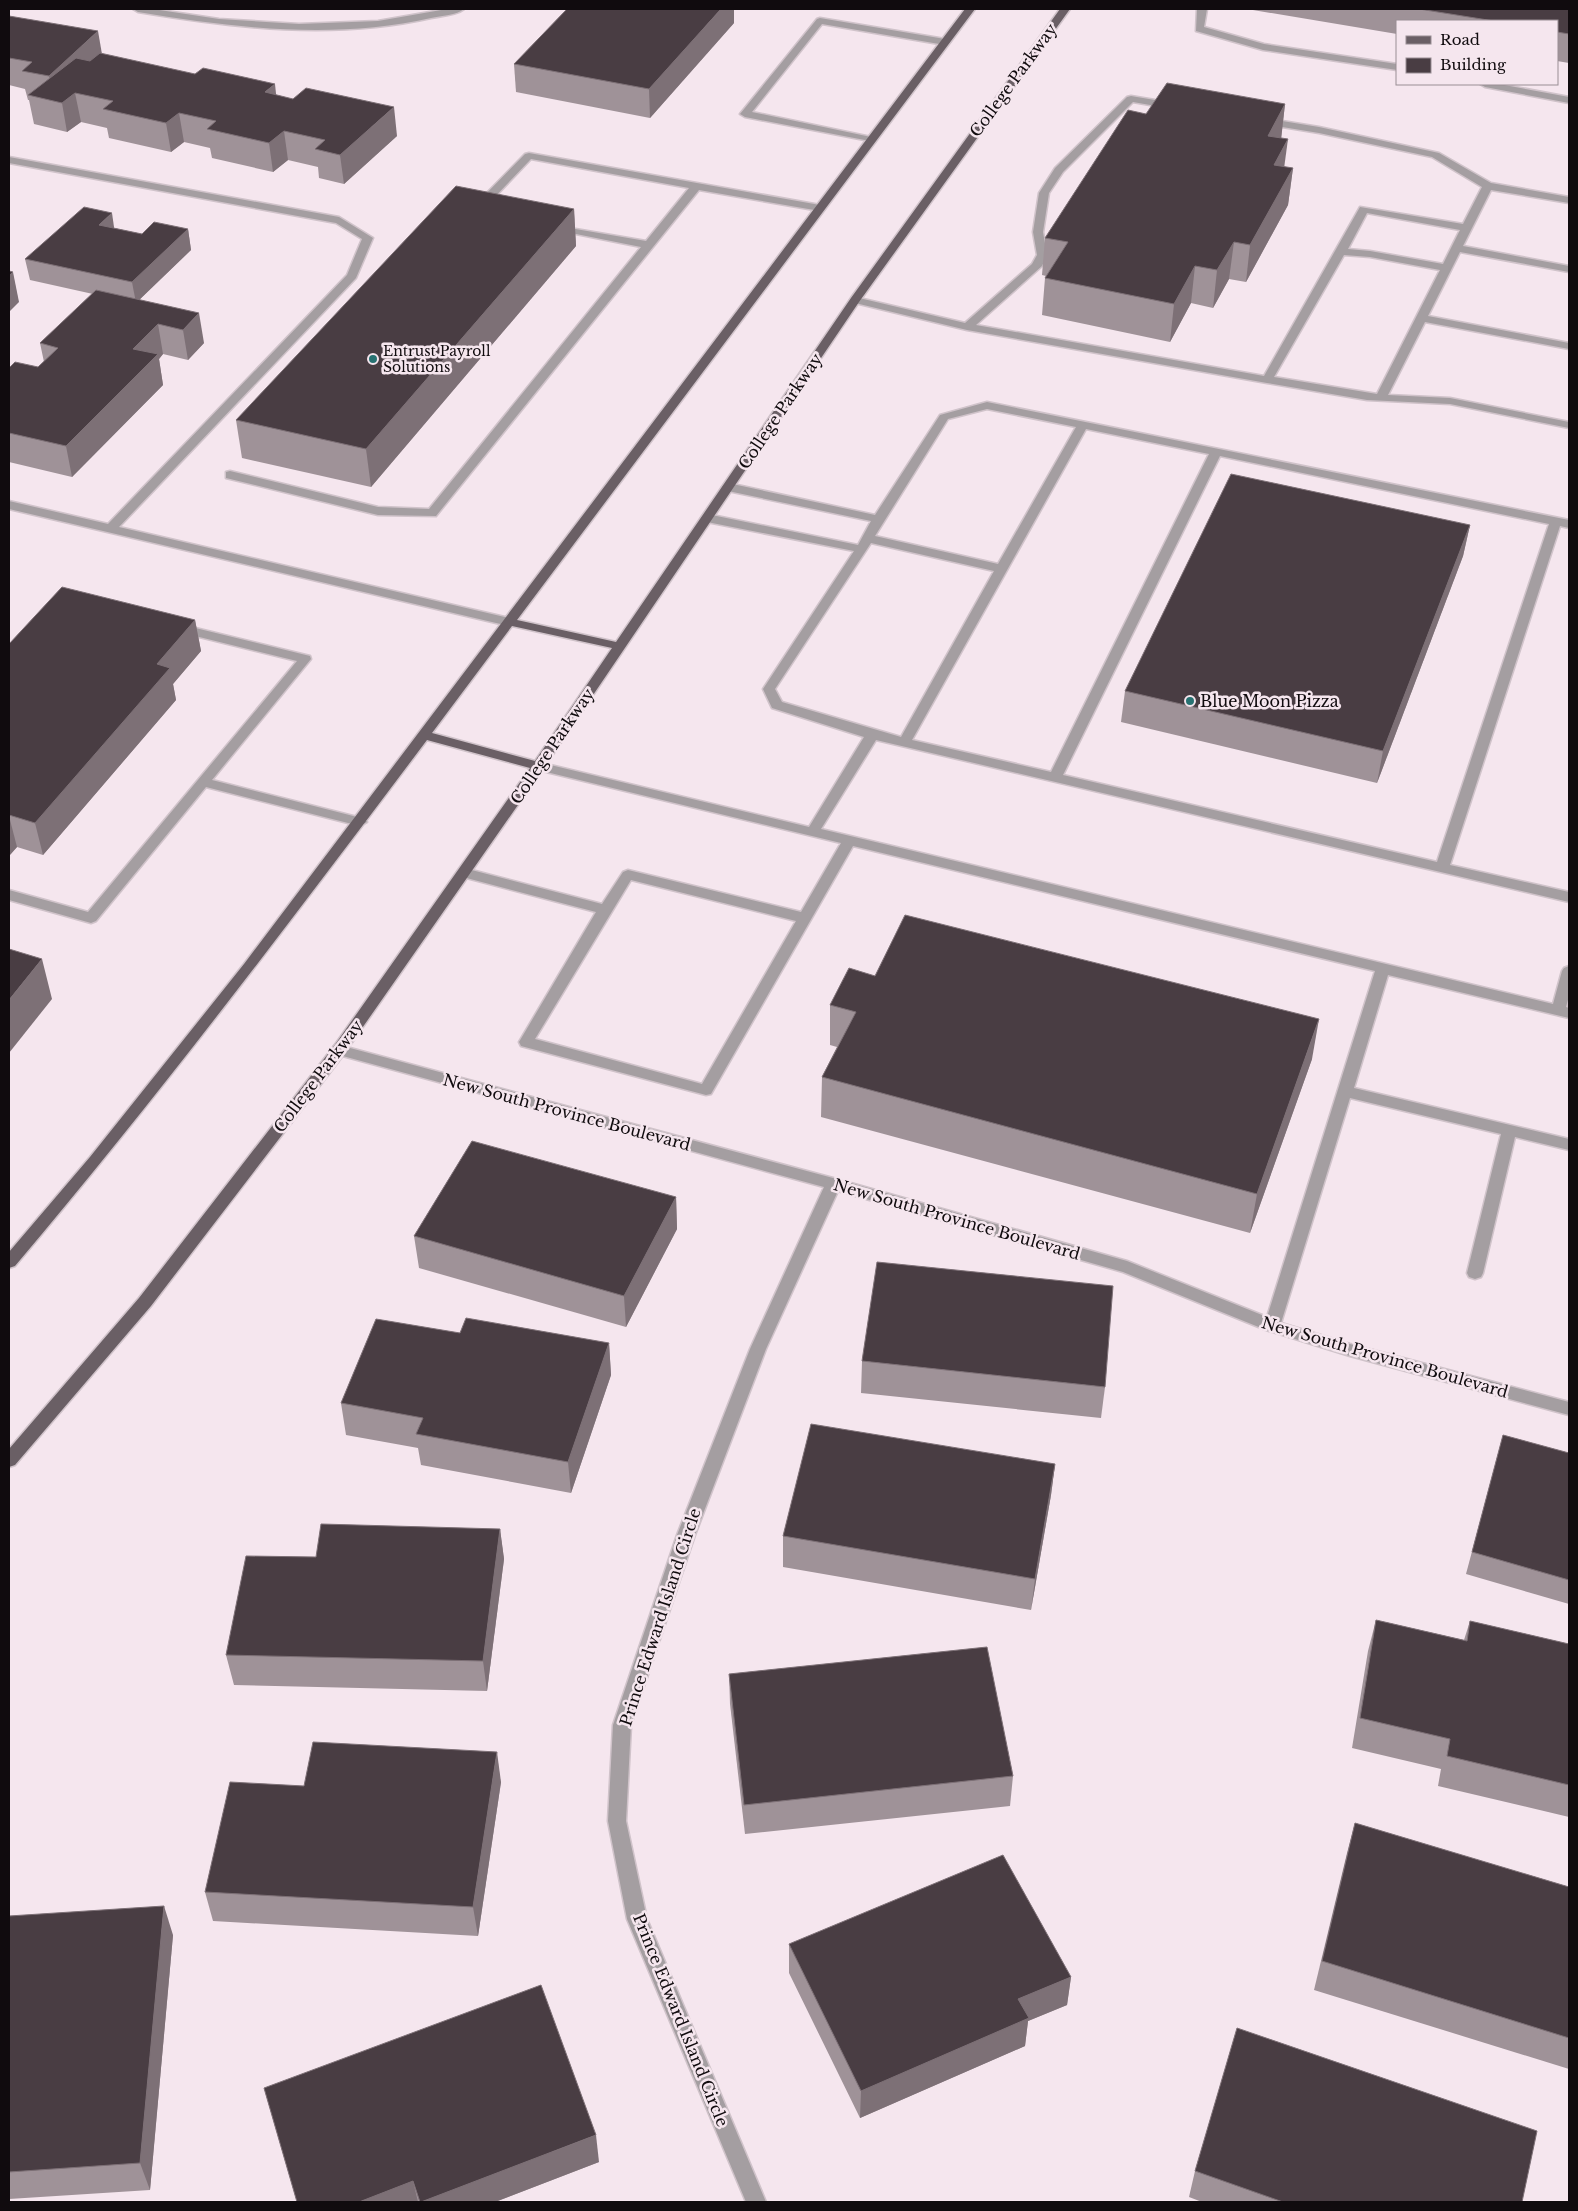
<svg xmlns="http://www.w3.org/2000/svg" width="1578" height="2211" viewBox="0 0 1578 2211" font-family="'Libre Baskerville',serif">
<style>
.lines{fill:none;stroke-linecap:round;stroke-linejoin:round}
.minor-casing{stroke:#d0c3ca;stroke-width:3}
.major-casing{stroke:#d0c3ca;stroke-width:3}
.minor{fill:#a49ea1;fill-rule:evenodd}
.major{fill:#6a5f65;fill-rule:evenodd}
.wall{fill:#9f9298}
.shaded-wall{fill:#7d7076}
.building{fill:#493d43;stroke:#7d7076}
.poi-dot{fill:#277272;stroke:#f5e6ee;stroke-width:2}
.labels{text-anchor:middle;stroke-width:5;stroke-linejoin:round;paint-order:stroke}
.far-poi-label{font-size:14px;fill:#100b0e;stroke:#f5e6ee;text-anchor:start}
.street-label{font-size:16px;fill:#100b0e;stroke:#f5e6ee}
.poi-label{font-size:16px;fill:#100b0e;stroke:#f5e6ee;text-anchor:start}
</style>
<rect width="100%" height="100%" fill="#f5e6ee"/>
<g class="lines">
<g class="minor-casing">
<g id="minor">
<path d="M 133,9 L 153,9 L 219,19 L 299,24 L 378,21 L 447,9 L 464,9 C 457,15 441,16 431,18 C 334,40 235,28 138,12 Z"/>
<path d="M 1197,9 L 1207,9 L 1204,27 L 1264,44 L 1397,64 L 1397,70 L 1263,50 L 1196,31 Z"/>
<path d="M 820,18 L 945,39 L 950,42 L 945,45 L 822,24 L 752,112 L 871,137 L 875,138 L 875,142 L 745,117 L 740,114 L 817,19 Z"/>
<path d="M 1480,84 L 1499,84 L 1569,97 L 1569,103 L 1485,87 Z"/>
<path d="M 1131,96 L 1173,103 L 1178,106 L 1173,109 L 1133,102 L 1063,172 L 1049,193 L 1043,232 L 1047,255 L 1042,266 L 976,325 L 1264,376 L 1360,207 L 1463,224 L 1482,187 L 1432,157 L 1319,133 L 1264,124 L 1259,121 L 1264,118 L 1319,127 L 1439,153 L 1491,183 L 1569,197 L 1569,203 L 1491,190 L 1463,246 L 1569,266 L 1569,272 L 1460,252 L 1428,316 L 1569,343 L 1569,349 L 1425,322 L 1388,395 L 1450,398 L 1569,422 L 1569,428 L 1450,404 L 1367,400 L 1267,383 L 967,330 L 851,302 L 850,300 L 855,297 L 965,323 L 1032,264 L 1037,255 L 1033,232 L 1039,193 L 1055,168 L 1127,97 ZM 1367,213 L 1460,230 L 1443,264 L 1370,251 L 1348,249 ZM 1344,255 L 1370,257 L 1440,270 L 1377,394 L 1274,377 Z"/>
<path d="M 529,153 L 820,205 L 825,208 L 820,211 L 699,190 L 436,516 L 378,515 L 226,478 L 226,472 L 230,471 L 378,507 L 429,509 L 641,247 L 556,230 L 552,229 L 552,225 L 646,241 L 689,188 L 531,159 L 489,203 L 492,206 L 491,208 L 478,206 L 478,202 L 525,154 Z"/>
<path d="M 9,157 L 339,217 L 373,238 L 356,278 L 119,527 L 509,618 L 513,619 L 515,622 L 513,625 L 509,626 L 9,509 L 9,501 L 108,524 L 347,275 L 362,239 L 336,223 L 9,163 Z"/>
<path d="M 987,402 L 1569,520 L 1569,528 L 1560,526 L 1450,865 L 1569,892 L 1569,902 L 876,740 L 821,829 L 1553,1004 L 1562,971 L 1564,968 L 1569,966 L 1569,996 L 1566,1007 L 1569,1008 L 1569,1018 L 1388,975 L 1354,1088 L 1569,1139 L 1569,1150 L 1515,1137 L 1483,1273 L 1481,1277 L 1475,1279 L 1469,1277 L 1467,1273 L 1501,1134 L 1350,1098 L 1281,1323 L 1350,1344 L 1569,1402 L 1569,1415 L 1350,1356 L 1266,1330 L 1123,1272 L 838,1191 L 766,1349 L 695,1535 L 631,1725 L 626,1821 L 647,1919 L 766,2202 L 746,2202 L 627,1919 L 608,1821 L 613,1725 L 677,1535 L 750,1349 L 824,1187 L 339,1055 L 334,1054 L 332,1050 L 334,1046 L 339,1045 L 833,1178 L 1127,1261 L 1267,1317 L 1375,971 L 853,846 L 711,1094 L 706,1095 L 521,1046 L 519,1042 L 596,912 L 459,876 L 457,873 L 464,868 L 602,904 L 623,872 L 628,870 L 801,912 L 841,843 L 538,770 L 531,766 L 538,762 L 809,827 L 864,737 L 772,708 L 763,689 L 854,551 L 707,522 L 701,518 L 707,514 L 858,545 L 871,521 L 728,491 L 722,487 L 728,483 L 875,515 L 940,415 ZM 987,409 L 1076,427 L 998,564 L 875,536 L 948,419 ZM 1086,429 L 1209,454 L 1051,772 L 912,740 ZM 1220,456 L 1549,524 L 1437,862 L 1063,775 ZM 871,543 L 994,571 L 901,737 L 782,702 L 775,689 ZM 631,880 L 796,921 L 702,1084 L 535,1039 Z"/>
<path d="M 179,624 L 310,656 L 311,659 L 212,780 L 365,819 L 367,822 L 360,826 L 206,787 L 96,921 L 91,923 L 9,900 L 9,890 L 88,912 L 297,661 L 175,631 L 173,628 Z"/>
</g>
</g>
<g class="major-casing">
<path id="major" d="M 965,9 L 975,9 L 517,620 L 616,642 L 851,298 L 1060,9 L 1070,9 L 859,302 L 543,769 L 344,1054 L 151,1306 L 15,1465 L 9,1467 L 9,1449 L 139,1298 L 334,1046 L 530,768 L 427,740 C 293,918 159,1096 15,1266 L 9,1268 L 9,1252 L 90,1157 L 244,964 ZM 512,626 L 612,648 L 535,761 L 432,733 Z"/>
</g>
<use href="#minor" class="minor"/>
<use href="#major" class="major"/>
</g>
<g class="wall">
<path d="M 1247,9 L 1569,9 L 1569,63 L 1557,61 L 1557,21 L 1397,21 L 1397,34 Z"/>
<path d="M 9,16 L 102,54 L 276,95 L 397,136 L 344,184 L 319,178 L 318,167 L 288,160 L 273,172 L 212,158 L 210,148 L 184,142 L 171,152 L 109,138 L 107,128 L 81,122 L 67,132 L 34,124 L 29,100 L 28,100 L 25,89 L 9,85 Z"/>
<path d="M 734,23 L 650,118 L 516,92 L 514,64 Z"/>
<path d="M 1285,104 L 1281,138 L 1284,167 L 1293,168 L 1288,205 L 1246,282 L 1229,279 L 1213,308 L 1191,303 L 1170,342 L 1042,315 L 1045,278 L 1046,276 L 1042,275 L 1045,238 Z"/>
<path d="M 574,209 L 576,246 L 371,487 L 242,458 L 236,420 Z"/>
<path d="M 114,228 L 142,234 L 188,229 L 191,250 L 139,300 L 204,343 L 188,360 L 163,354 L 159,359 L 163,385 L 72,477 L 9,462 L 9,368 L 38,367 L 44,362 L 40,343 L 93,294 L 30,280 L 25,259 Z"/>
<path d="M 1470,525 L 1463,556 L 1377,783 L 1121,722 L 1125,691 Z"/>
<path d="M 195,620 L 201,651 L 173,684 L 176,700 L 43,855 L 17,847 L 9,856 L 9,644 Z"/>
<path d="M 875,976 L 1312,1059 L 1250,1233 L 821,1117 L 822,1077 L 837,1047 L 830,1045 L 830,1005 Z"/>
<path d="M 676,1197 L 677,1229 L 626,1327 L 419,1268 L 414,1236 Z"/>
<path d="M 460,1333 L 609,1343 L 611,1375 L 571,1493 L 421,1465 L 418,1448 L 346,1435 L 341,1403 Z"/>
<path d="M 862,1361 L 1105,1387 L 1101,1418 L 861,1393 Z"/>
<path d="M 1503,1435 L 1569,1453 L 1569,1604 L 1466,1574 Z"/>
<path d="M 1055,1464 L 1051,1495 L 1031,1610 L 783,1567 L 783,1536 Z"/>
<path d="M 500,1529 L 504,1559 L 487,1691 L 234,1685 L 226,1655 L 316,1557 Z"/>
<path d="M 1376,1620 L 1464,1640 L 1470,1621 L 1569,1644 L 1569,1817 L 1438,1786 L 1441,1769 L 1352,1748 L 1368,1651 Z"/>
<path d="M 729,1674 L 1013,1776 L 1010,1806 L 745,1834 L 730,1704 Z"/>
<path d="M 501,1782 L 478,1936 L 213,1921 L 205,1892 L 304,1786 Z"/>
<path d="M 1355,1823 L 1569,1887 L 1569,2069 L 1314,1990 L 1347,1853 Z"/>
<path d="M 9,1916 L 173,1935 L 150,2190 L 9,2199 Z"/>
<path d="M 789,1944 L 1071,1977 L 1067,2005 L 1028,2021 L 1025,2046 L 860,2118 L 789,1973 Z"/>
<path d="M 264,2088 L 599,2162 L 495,2202 L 297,2202 Z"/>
<path d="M 1195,2171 L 1522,2202 L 1202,2202 L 1189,2197 Z"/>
</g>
<g class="shaded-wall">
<path d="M 721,9 L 734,9 L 734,23 L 650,118 L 649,89 Z"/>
<path d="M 98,31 L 103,60 L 54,101 L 49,76 Z"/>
<path d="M 275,84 L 278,113 L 265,92 Z"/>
<path d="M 75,93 L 81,122 L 67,132 L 62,103 Z"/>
<path d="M 1285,104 L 1281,140 L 1268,136 Z"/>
<path d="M 394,107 L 397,136 L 344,184 L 340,155 Z"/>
<path d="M 179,113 L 184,142 L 171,152 L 166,123 Z"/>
<path d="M 284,131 L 288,160 L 273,172 L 269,143 Z"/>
<path d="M 1288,139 L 1283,176 L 1274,165 Z"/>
<path d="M 1293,168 L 1288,205 L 1246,282 L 1250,245 Z"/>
<path d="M 574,209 L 576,246 L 371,487 L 366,449 Z"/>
<path d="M 112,213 L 115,234 L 99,225 Z"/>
<path d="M 188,229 L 191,250 L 136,303 L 132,282 Z"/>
<path d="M 1234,242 L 1229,279 L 1213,308 L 1217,270 Z"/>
<path d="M 1195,266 L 1191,303 L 1170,342 L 1174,304 Z"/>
<path d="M 13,272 L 19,302 L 9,312 L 9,276 Z"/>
<path d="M 199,313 L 204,343 L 188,360 L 183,330 Z"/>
<path d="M 158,324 L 163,354 L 159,359 L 163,385 L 72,477 L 66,446 L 133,349 Z"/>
<path d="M 1470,525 L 1463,556 L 1377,783 L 1383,751 Z"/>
<path d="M 195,620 L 201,651 L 173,684 L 176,700 L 43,855 L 35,823 L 157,664 Z"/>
<path d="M 9,816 L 17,847 L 9,856 Z"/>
<path d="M 42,959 L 52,999 L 9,1053 L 9,1000 Z"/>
<path d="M 1319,1019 L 1312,1059 L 1250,1233 L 1257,1194 Z"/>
<path d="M 676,1197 L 677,1229 L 626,1327 L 624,1296 Z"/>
<path d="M 609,1343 L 611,1375 L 571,1493 L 568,1462 Z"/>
<path d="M 1055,1464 L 1051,1495 L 1031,1610 L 1035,1579 Z"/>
<path d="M 500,1529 L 504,1559 L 487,1691 L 483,1661 Z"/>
<path d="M 497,1752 L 501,1782 L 478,1936 L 473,1907 Z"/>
<path d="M 164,1906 L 173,1935 L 150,2190 L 140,2163 Z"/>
<path d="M 1071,1977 L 1067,2005 L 1028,2021 L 1025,2046 L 860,2118 L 861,2091 L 1018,1999 Z"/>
<path d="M 596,2135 L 599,2162 L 495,2202 L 421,2202 Z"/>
<path d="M 413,2181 L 418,2202 L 359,2202 Z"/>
</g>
<g class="building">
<path d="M 567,9 L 721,9 L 649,89 L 514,64 Z"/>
<path d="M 1419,9 L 1569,9 L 1569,34 L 1557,32 L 1557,21 L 1494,21 Z"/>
<path d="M 9,16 L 98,31 L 49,76 L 22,71 L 32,62 L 9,58 Z"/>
<path d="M 100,53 L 195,74 L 203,68 L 275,84 L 265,92 L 293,99 L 306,88 L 394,107 L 340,155 L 315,149 L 325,140 L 284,131 L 269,143 L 207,129 L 216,121 L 179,113 L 166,123 L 103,109 L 113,101 L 75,93 L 62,103 L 28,95 L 76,58 L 90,61 Z"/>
<path d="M 1167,83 L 1285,104 L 1268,136 L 1288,139 L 1274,165 L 1293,168 L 1250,245 L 1234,242 L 1217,270 L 1195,266 L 1174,304 L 1045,278 L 1068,242 L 1045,238 L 1128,110 L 1146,114 Z"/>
<path d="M 456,186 L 574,209 L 366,449 L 236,420 Z"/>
<path d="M 84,207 L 112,213 L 99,225 L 142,234 L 154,222 L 188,229 L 132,282 L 25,259 Z"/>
<path d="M 9,271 L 13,272 L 9,276 Z"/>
<path d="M 96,290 L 199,313 L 183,330 L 158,324 L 133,349 L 158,354 L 66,446 L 9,433 L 9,368 L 15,362 L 38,367 L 58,348 L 40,343 Z"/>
<path d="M 1231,474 L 1470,525 L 1383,751 L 1125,691 Z"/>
<path d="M 62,587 L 195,620 L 157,664 L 170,668 L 35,823 L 9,815 L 9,644 Z"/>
<path d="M 905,915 L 1319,1019 L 1257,1194 L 822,1077 L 856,1012 L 830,1005 L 849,968 L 875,976 Z"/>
<path d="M 9,949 L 42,959 L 9,1000 Z"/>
<path d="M 472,1141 L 676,1197 L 624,1296 L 414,1236 Z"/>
<path d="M 877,1262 L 1113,1286 L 1105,1387 L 862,1361 Z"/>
<path d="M 466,1318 L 609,1343 L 568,1462 L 416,1434 L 423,1418 L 341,1403 L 376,1319 L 460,1333 Z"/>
<path d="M 811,1424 L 1055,1464 L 1035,1579 L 783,1536 Z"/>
<path d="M 1503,1435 L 1569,1453 L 1569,1580 L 1472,1552 Z"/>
<path d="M 321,1524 L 500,1529 L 483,1661 L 226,1655 L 246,1556 L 316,1557 Z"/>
<path d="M 1376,1620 L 1467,1641 L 1470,1621 L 1569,1644 L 1569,1785 L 1447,1756 L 1450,1739 L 1360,1718 Z"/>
<path d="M 987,1647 L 1013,1776 L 744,1805 L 729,1674 Z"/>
<path d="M 313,1742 L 497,1752 L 473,1907 L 205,1892 L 230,1782 L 304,1786 Z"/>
<path d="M 1355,1823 L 1569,1887 L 1569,2038 L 1322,1961 Z"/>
<path d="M 1003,1855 L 1071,1977 L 1018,1999 L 1029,2018 L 861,2091 L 789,1944 Z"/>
<path d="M 164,1906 L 140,2163 L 9,2172 L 9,1916 Z"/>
<path d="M 541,1985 L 596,2135 L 421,2202 L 420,2202 L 413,2181 L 359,2202 L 297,2202 L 264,2088 Z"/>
<path d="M 1237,2028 L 1537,2131 L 1522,2202 L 1283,2202 L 1195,2171 Z"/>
</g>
<g class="poi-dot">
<circle cx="373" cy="359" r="5"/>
<circle cx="1190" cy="701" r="5"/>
</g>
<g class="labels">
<g class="far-poi-label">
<text x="383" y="356">Entrust Payroll<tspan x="383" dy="16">Solutions</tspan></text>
</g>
<g class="street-label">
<text transform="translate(1013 80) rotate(-54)" y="6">College Parkway</text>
<text transform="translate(780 411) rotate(-56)" y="6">College Parkway</text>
<text transform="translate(552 746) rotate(-56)" y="6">College Parkway</text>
<text transform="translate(318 1076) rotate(-53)" y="6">College Parkway</text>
<text transform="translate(567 1112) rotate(15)" y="6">New South Province Boulevard</text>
<text transform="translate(957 1219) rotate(16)" y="6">New South Province Boulevard</text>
<text transform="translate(1385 1357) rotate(16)" y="6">New South Province Boulevard</text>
<text transform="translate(660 1617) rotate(-72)" y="6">Prince Edward Island Circle</text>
<text transform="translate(681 2020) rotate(68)" y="6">Prince Edward Island Circle</text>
</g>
<g class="poi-label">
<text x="1200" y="707">Blue Moon Pizza</text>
</g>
</g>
<rect width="1578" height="2211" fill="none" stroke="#100b0e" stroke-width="20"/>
<rect x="1396" y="20" width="162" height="65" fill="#f5e6ee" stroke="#998e94"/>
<rect x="1406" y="36" width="25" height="8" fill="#6a5f65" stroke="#998e94"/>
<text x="1440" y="45" font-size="15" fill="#100b0e">Road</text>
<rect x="1406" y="58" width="25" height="15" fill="#493d43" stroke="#998e94"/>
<text x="1440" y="70" font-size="15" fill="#100b0e">Building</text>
</svg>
